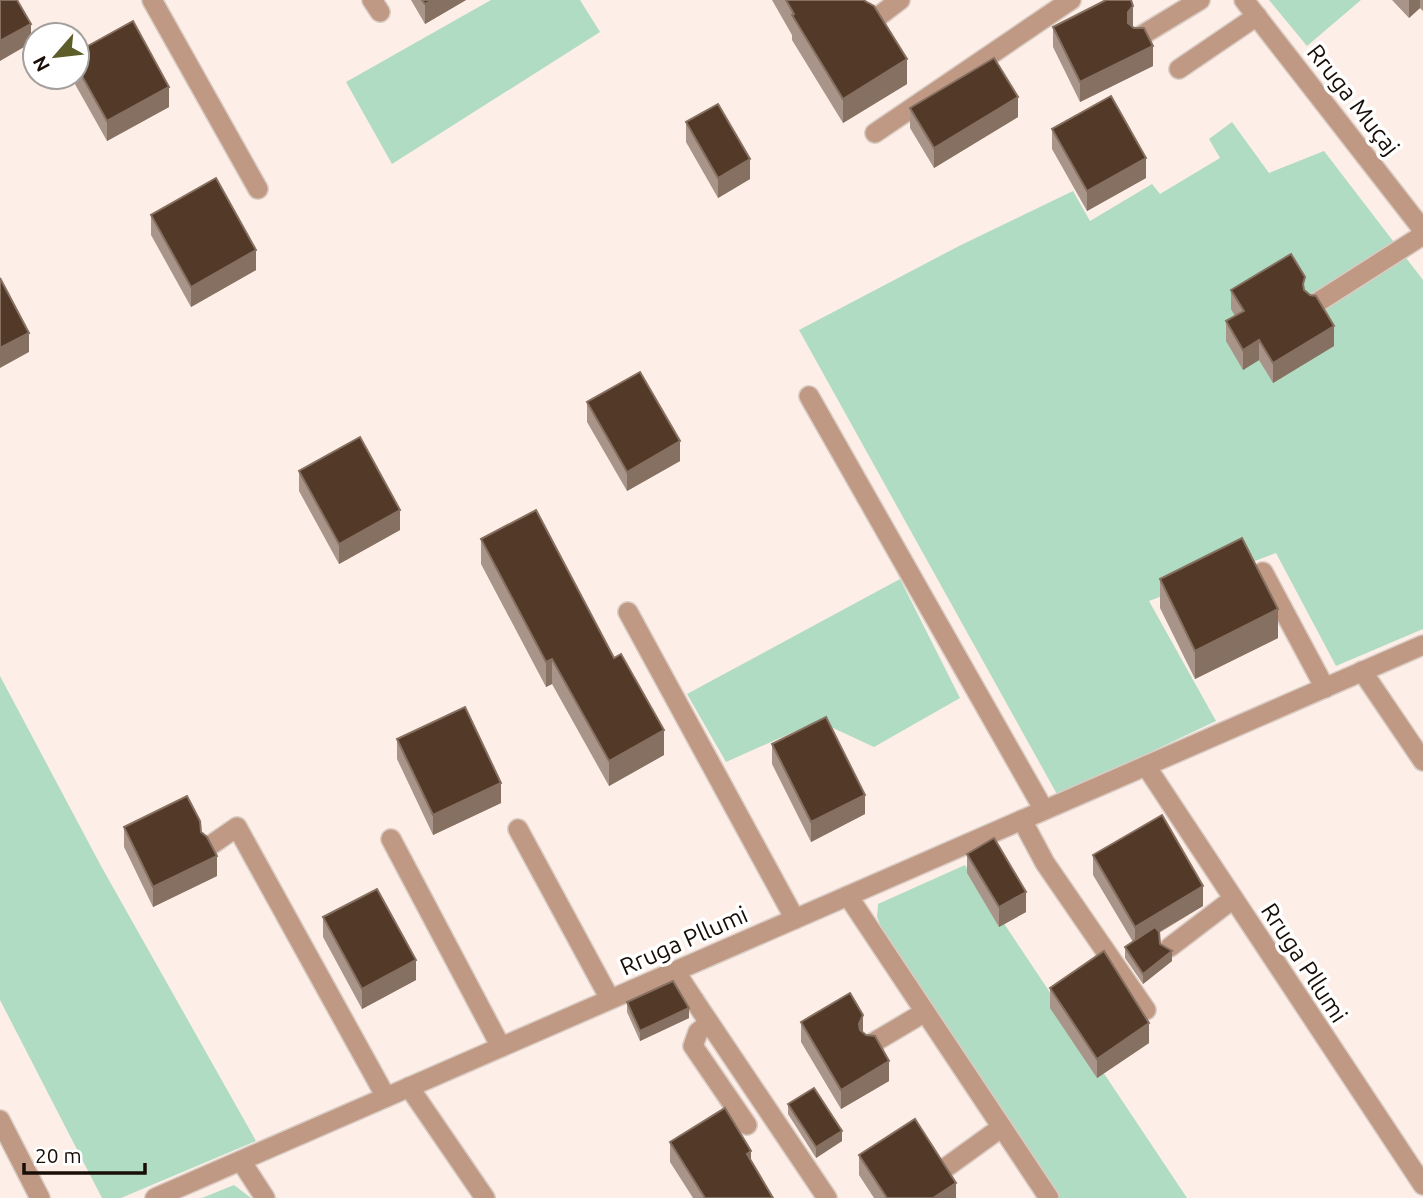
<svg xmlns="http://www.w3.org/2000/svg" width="1423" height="1198" viewBox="0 0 1423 1198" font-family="Ubuntu,sans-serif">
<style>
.green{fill:#afdcc2}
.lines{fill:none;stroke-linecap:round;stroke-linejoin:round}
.service-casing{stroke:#d9cbc3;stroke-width:22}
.minor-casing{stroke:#d9cbc3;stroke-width:22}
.tertiary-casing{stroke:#d9cbc3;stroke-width:22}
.service{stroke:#bf9983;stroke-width:19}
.minor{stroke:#bf9983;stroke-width:19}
.tertiary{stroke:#bf9983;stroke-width:19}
.wall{fill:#a89488}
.shaded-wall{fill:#867061}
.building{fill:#533928;stroke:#867061;stroke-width:2}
.labels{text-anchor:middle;stroke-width:7;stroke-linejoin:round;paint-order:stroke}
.street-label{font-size:24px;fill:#190e07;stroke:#fff}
</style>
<rect width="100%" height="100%" fill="#fdefe7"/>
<g class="green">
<path d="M 491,0 L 580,0 L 600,32 L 392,164 L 346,82 Z"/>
<path d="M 1269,0 L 1361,0 L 1307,46 Z"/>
<path d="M 1232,122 L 1269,173 L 1324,151 L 1423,280 L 1423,629 L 1336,666 L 1276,553 L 1149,601 L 1216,721 L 1058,796 L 799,330 L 959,246 L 1073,191 L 1090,221 L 1152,184 L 1160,194 L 1220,158 L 1209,139 Z"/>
<path d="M 900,579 L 960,698 L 874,747 L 818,721 L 726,762 L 687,694 Z"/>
<path d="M 0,676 L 101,866 L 256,1141 L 121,1198 L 102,1198 L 0,1000 Z"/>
<path d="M 965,865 L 1187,1198 L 1058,1198 L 883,932 L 877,917 L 878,904 Z"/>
<path d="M 234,1185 L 251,1198 L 202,1198 Z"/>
</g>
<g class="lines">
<g class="service-casing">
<g id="service">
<path d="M 152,0 L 258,189"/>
<path d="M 372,0 L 380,12"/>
<path d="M 875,19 L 900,0"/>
<path d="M 1139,37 L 1200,0"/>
<path d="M 1179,69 L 1257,16"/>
<path d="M 875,133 L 1071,0"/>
<path d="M 1315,304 L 1423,235"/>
<path d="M 809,396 L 1044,810"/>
<path d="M 1263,572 L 1325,688"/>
<path d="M 628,612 L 795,919"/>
<path d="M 1022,820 L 1045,863 L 1146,1010"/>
<path d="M 518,829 L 610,999"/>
<path d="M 391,839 L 501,1047"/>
<path d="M 211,845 L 237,827 L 386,1097"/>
<path d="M 848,896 L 1049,1198"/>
<path d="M 1170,947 L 1233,899"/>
<path d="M 694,1000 L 827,1198"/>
<path d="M 709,1023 L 698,1032 L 693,1046 L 747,1125"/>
<path d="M 871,1044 L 925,1012"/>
<path d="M 409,1087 L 485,1198"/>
<path d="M 0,1120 L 40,1198"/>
<path d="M 948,1166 L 1002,1127"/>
</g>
</g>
<g class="minor-casing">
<g id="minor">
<path d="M 1362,671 L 1423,761"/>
<path d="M 1146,766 L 1423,1185"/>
<path d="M 675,971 L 694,1000"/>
<path d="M 241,1161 L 265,1198"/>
<path d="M 155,1198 L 1423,645"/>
</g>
</g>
<g class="tertiary-casing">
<path id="tertiary" d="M 1244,0 L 1423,230"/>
</g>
<use href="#service" class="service"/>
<use href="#minor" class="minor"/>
<use href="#tertiary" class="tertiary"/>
</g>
<g class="wall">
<path d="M 411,0 L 466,0 L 425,24 Z"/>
<path d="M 772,0 L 865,0 L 907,84 L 843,123 L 792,40 L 792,35 Z"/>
<path d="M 1392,0 L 1423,0 L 1423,11 L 1420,8 L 1409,18 Z"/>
<path d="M 1133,26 L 1133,27 L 1153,66 L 1080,102 L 1053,47 L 1053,27 Z"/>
<path d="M 77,52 L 169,107 L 107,141 L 71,77 L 77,77 Z"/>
<path d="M 910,108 L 1018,117 L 934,168 L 910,128 Z"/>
<path d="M 686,122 L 750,179 L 718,198 L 686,142 Z"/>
<path d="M 1052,129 L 1146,178 L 1087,211 L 1052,149 Z"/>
<path d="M 151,215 L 256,270 L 191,307 L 151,235 Z"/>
<path d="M 1231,290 L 1305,291 L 1334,346 L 1273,383 L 1259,360 L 1243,370 L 1226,341 L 1226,321 L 1235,316 L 1231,309 Z"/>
<path d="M 587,402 L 680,461 L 627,491 L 587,422 Z"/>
<path d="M 299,471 L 400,530 L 339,564 L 299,491 Z"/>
<path d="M 481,539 L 664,755 L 609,786 L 552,684 L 546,687 L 481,564 Z"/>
<path d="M 1160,579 L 1278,638 L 1195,679 L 1160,608 Z"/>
<path d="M 397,739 L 501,803 L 433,835 L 397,759 Z"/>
<path d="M 772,744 L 865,814 L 811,842 L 772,764 Z"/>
<path d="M 124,827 L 201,832 L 217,876 L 153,907 L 124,847 Z"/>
<path d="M 967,854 L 1026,912 L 999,927 L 967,873 Z"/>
<path d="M 1093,855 L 1203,906 L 1159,933 L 1160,944 L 1172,961 L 1143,984 L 1125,958 L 1125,947 L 1133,942 L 1093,875 Z"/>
<path d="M 323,917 L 416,980 L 362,1009 L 323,937 Z"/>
<path d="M 1050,988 L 1149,1043 L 1097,1078 L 1050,1008 Z"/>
<path d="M 627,1002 L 689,1018 L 640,1041 L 627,1012 Z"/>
<path d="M 801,1022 L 863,1032 L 889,1081 L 841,1109 L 801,1042 Z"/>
<path d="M 788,1104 L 842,1141 L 816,1158 L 788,1114 Z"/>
<path d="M 670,1142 L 751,1162 L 773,1198 L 693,1198 L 670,1162 Z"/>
<path d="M 859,1155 L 956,1198 L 874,1198 L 859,1175 Z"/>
</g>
<g class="shaded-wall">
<path d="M 432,0 L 466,0 L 425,24 L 425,4 Z"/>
<path d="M 1409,0 L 1420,0 L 1420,8 L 1409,18 Z"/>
<path d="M 1133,6 L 1133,26 L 1128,32 L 1128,12 Z"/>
<path d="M 31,24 L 31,43 L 0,61 L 0,41 Z"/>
<path d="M 1153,46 L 1153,66 L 1080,102 L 1080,82 Z"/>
<path d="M 907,59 L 907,84 L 843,123 L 843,99 Z"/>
<path d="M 169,87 L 169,107 L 107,141 L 107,121 Z"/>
<path d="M 1018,97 L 1018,117 L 934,168 L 934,148 Z"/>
<path d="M 1146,158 L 1146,178 L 1087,211 L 1087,191 Z"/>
<path d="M 750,159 L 750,179 L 718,198 L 718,178 Z"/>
<path d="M 256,250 L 256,270 L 191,307 L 191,287 Z"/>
<path d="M 1334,326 L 1334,346 L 1273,383 L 1273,363 Z"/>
<path d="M 29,333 L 29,352 L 0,368 L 0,348 Z"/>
<path d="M 1259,340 L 1259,360 L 1243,370 L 1243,350 Z"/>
<path d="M 680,441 L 680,461 L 627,491 L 627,472 Z"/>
<path d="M 400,510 L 400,530 L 339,564 L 339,544 Z"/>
<path d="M 1278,609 L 1278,638 L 1195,679 L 1195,651 Z"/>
<path d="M 552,659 L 552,684 L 546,687 L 546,662 Z"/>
<path d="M 664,730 L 664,755 L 609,786 L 609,761 Z"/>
<path d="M 501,783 L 501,803 L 433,835 L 433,815 Z"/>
<path d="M 865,795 L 865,814 L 811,842 L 811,822 Z"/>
<path d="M 217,856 L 217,876 L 153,907 L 153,887 Z"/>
<path d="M 1203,886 L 1203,906 L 1135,946 L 1135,927 Z"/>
<path d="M 1026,892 L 1026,912 L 999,927 L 999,907 Z"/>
<path d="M 1172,951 L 1172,961 L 1143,984 L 1143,974 Z"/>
<path d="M 416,960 L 416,980 L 362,1009 L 362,989 Z"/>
<path d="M 689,1008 L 689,1018 L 640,1041 L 640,1031 Z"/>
<path d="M 863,1015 L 863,1035 L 859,1043 L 859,1024 Z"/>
<path d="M 1149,1023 L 1149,1043 L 1097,1078 L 1097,1059 Z"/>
<path d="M 889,1061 L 889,1081 L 841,1109 L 841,1090 Z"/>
<path d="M 842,1131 L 842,1141 L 816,1158 L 816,1147 Z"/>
<path d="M 751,1151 L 751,1170 L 747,1154 Z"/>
<path d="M 956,1183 L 956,1198 L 933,1198 Z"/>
</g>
<g class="building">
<path d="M 0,0 L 17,0 L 31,24 L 0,41 Z"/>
<path d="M 422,0 L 432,0 L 425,4 Z"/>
<path d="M 786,0 L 865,0 L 865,1 L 874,6 L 907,59 L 843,99 L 792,15 L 794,14 Z"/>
<path d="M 1106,0 L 1131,0 L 1133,6 L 1128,12 L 1128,23 L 1134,28 L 1144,28 L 1153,46 L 1080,82 L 1053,27 Z"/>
<path d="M 133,21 L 169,87 L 107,121 L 77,67 L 77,52 Z"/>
<path d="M 994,58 L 1018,97 L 934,148 L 910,108 Z"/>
<path d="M 1111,96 L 1146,158 L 1087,191 L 1052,129 Z"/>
<path d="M 718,104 L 750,159 L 718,178 L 686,122 Z"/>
<path d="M 216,178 L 256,250 L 191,287 L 151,215 Z"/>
<path d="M 1291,254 L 1305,277 L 1303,284 L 1304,290 L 1310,295 L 1316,296 L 1334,326 L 1273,363 L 1259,340 L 1243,350 L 1226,321 L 1244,311 L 1231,290 Z"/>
<path d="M 0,278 L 29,333 L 0,348 Z"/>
<path d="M 640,372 L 680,441 L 627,472 L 587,402 Z"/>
<path d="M 360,437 L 400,510 L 339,544 L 299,471 Z"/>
<path d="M 536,510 L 614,658 L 621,654 L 664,730 L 609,761 L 552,659 L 546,662 L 481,539 Z"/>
<path d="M 1242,538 L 1278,609 L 1195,651 L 1160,579 Z"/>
<path d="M 465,707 L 501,783 L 433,815 L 397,739 Z"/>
<path d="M 826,717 L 865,795 L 811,822 L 772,744 Z"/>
<path d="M 187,796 L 200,821 L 201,832 L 207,837 L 217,856 L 153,887 L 124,827 Z"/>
<path d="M 1162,815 L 1203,886 L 1135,927 L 1093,855 Z"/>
<path d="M 994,838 L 1026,892 L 999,907 L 967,854 Z"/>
<path d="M 377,889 L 416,960 L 362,989 L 323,917 Z"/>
<path d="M 1155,927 L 1159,932 L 1160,944 L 1172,951 L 1143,974 L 1125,947 Z"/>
<path d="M 1104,951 L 1149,1023 L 1097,1059 L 1050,988 Z"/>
<path d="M 673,981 L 689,1008 L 640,1031 L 627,1002 Z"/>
<path d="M 850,993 L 863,1015 L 859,1024 L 860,1030 L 866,1035 L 875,1036 L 889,1061 L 841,1090 L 801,1022 Z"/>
<path d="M 814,1088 L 842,1131 L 816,1147 L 788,1104 Z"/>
<path d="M 725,1108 L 751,1151 L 747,1154 L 773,1198 L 705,1198 L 670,1142 Z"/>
<path d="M 915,1119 L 956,1183 L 933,1198 L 887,1198 L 859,1155 Z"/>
</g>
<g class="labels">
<g class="street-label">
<text transform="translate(1353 100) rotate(52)" y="8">Rruga Muçaj</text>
<text transform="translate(684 941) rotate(-24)" y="8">Rruga Pllumi</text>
<text transform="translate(1304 963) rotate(57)" y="8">Rruga Pllumi</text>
</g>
</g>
<g transform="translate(56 56) rotate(242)"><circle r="33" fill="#ffffff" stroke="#a39f9c" stroke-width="2"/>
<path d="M0-5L12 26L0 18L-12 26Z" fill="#5d5d2a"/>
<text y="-10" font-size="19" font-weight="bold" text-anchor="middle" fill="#190e07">N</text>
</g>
<path d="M24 1163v10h121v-10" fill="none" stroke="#190e07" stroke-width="3.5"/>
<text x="35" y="1163" font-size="21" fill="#190e07" stroke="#ffffff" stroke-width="5" paint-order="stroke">20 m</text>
</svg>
